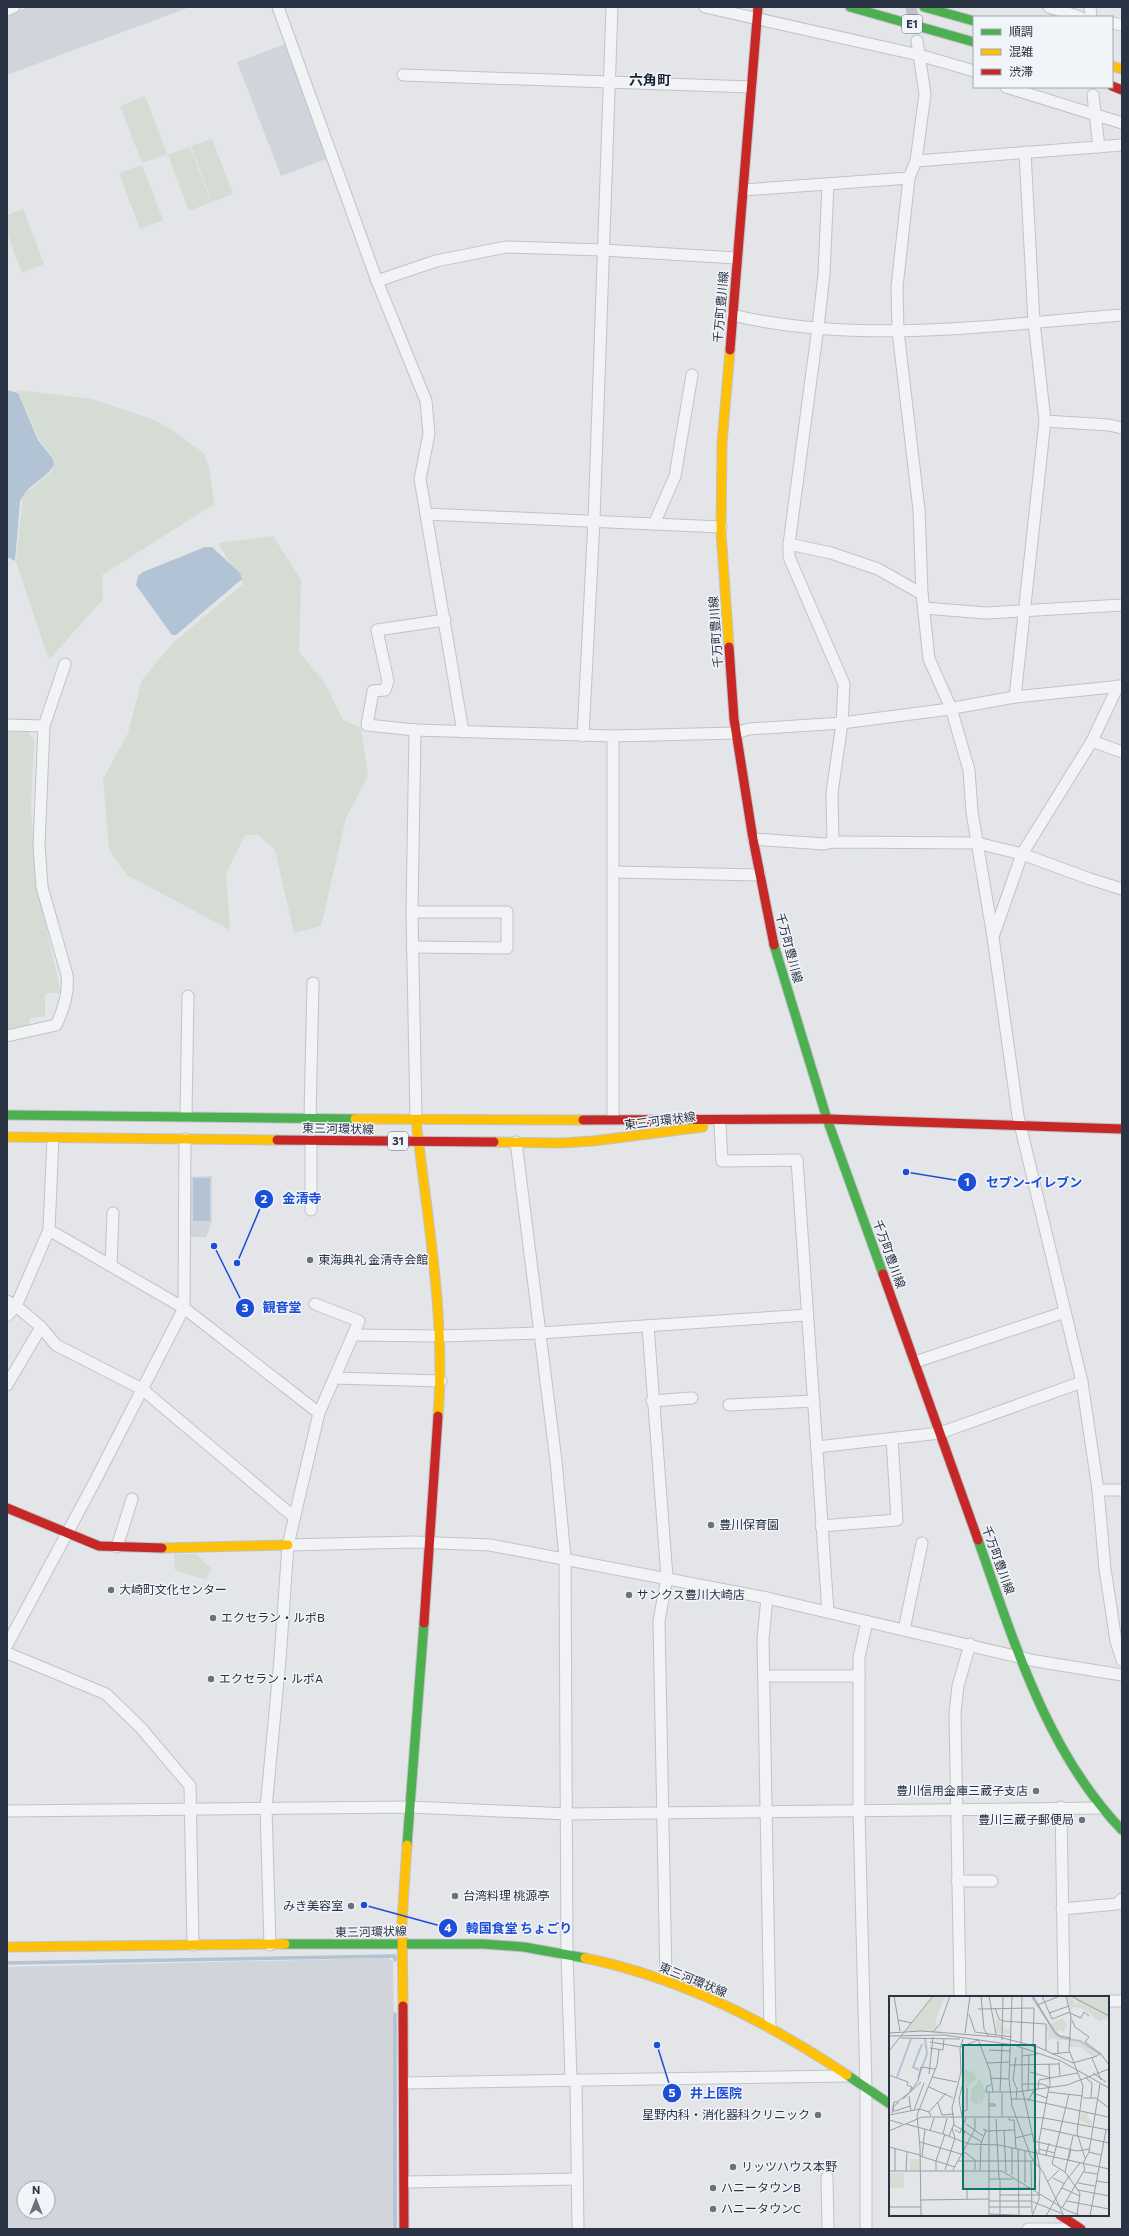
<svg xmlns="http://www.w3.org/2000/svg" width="1129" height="2236" viewBox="0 0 1129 2236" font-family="Commissioner,'Noto Sans JP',sans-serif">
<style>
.built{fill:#d1d5db;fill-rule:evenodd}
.green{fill:#d4dcd3}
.water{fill:#b1c3d4}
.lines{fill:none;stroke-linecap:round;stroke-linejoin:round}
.stream{stroke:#b1c3d4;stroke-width:3.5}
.street-tunnel{stroke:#bec1c7;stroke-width:11;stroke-dasharray:11 5.5;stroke-linecap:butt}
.street-casing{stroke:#c1c3c6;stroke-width:13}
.fast-casing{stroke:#c1c3c6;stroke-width:11}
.slow-casing{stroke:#c1c3c6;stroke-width:11}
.jam-casing{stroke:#c1c3c6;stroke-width:11}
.street{stroke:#f2f3f5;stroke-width:11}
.fast{stroke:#4caf50;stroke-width:9}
.slow{stroke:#ffc107;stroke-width:9}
.jam{stroke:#c62828;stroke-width:9}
.poi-dot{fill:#6a717d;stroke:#f1f4f8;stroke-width:1.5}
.labels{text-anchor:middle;stroke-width:3;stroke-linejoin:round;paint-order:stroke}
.shield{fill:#f1f4f8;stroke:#656d79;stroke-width:1}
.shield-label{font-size:11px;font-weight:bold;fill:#293343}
.street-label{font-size:12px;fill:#293343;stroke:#f1f4f8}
.poi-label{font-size:12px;fill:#293343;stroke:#f1f4f8;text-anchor:start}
.quarter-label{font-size:14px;font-weight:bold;fill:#1b2433;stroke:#f1f4f8}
.inset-river{fill:none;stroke:#b1c3d4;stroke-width:2}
.inset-road{fill:none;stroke:#999ea6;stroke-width:1}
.view{fill:#0f766e;fill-opacity:0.15;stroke:#0f766e;stroke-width:2}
.inset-edge{fill:none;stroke:#293343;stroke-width:2}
.leader{fill:none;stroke:#1d4ed8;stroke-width:1.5}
.callout-dot{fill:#1d4ed8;stroke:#f1f4f8;stroke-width:1.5}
.mark-label{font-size:12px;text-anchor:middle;font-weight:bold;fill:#fff}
.callout-label{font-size:13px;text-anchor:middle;font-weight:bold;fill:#1d4ed8;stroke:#f1f4f8;stroke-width:3;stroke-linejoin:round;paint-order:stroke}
</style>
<rect width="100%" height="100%" fill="#e3e5e8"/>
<g class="built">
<path d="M 29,7 L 190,7 L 7,75 L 7,15 Z"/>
<path d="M 285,44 L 328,158 L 281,176 L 237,62 Z"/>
<path d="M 212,1176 L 212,1222 L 206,1237 L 189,1237 L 189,1177 Z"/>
<path d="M 388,1958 L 393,1962 L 397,2222 L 389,2229 L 7,2229 L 7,1967 ZM 24,2188 L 48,2188 L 48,2212 L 24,2212 Z"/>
</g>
<g class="green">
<path d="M 145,96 L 167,154 L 142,163 L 120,106 Z"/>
<path d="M 212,139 L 233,194 L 212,202 L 191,146 Z"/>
<path d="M 190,147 L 211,202 L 189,211 L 168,155 Z"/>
<path d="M 142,165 L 163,220 L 140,229 L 119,173 Z"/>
<path d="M 23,209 L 44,264 L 22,273 L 7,233 L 7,215 Z"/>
<path d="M 17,390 L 92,399 L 152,419 L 170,429 L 204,453 L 209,467 L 214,504 L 102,575 L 103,599 L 49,660 L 16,561 L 23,495 L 51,472 L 54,465 L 54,459 L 39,439 Z"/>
<path d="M 273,536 L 301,580 L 299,652 L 325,683 L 343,720 L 361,728 L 368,776 L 346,818 L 321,926 L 294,933 L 275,850 L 258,835 L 245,835 L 226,873 L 230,930 L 127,875 L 109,849 L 103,779 L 128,733 L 142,680 L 173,643 L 243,584 L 218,543 Z"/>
<path d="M 7,732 L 28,732 L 34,740 L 31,806 L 36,882 L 61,993 L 45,993 L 45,1016 L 30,1018 L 30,1025 L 7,1030 Z"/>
<path d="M 174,1554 L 196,1554 L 211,1568 L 206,1580 L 175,1570 Z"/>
</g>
<g class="water">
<path d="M 7,390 L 18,393 L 38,440 L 53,459 L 54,465 C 45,480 26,485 20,502 L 15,561 L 7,557 Z"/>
<path d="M 205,547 L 212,547 L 240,573 L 242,579 L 176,635 L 172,635 L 136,585 L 138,576 L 143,572 Z"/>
<rect x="193" y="1178" width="17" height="43"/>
</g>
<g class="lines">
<g class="stream">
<path d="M 7,1963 L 395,1956 L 395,1960"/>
<path d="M 395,2014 L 395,2229"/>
</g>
<path class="street-tunnel" d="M 911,7 L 915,28"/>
<g class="street-casing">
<g id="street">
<path d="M 278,7 L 377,281 L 426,401 L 429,434 L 420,479 L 463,732"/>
<path d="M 705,7 L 919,55 L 974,71"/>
<path d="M 1049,7 L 1080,17"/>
<path d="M 1090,7 L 1091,17"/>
<path d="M 7,10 L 14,7"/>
<path d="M 1112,23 L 1122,25"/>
<path d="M 917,41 L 925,94 L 916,161 L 909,178 L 897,287 L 898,331 L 919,510 L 922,594 L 929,659 L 951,708 L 969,770 L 972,812 L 993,937 L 1018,1116 L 1082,1382 L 1098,1490 L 1105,1569 L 1116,1641 L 1122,1660"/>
<path d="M 403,75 L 751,87"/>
<path d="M 1006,87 L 1122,123"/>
<path d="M 1093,95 L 1099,147"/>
<path d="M 916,161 L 1122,145"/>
<path d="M 828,184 L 824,274 L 818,327 L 789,544 L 789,557 L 844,684 L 842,723 L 832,793 L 833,842"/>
<path d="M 743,190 L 909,178"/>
<path d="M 377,281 L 436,261 L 506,247 L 603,250 L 737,258"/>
<path d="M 732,315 C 859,345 993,325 1122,315"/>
<path d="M 1045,421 L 1109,425 L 1122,428"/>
<path d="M 426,514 L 721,527"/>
<path d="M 654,524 L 675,476 L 692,375"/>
<path d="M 789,544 L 831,553 L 878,569 L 922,594"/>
<path d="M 924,608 L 986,613 L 1122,605"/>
<path d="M 1015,697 L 1045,421 L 1034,322 L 1025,152"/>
<path d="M 7,725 L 44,726"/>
<path d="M 415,730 L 367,725 L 373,691 L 385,690 L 388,681 L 377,630 L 445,620"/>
<path d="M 583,736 L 594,520 L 612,7"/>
<path d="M 613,736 L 613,1118"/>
<path d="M 1092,741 L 1122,752"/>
<path d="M 753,839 L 824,844 L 833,842 L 977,843 L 1022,854 L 1090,879 L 1122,889"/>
<path d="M 614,872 L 760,875"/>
<path d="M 412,912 L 507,912 L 507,948 L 412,947"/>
<path d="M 994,934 L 1022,854 L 1092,741 L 1118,686"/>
<path d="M 7,1036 L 56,1025 C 64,1009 69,993 67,975 L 42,887 L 39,845 L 44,726 L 65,664"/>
<path d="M 186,1116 L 188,996"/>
<path d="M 310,1118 L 313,983"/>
<path d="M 416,1120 L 412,912 L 415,730 L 613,736 L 736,733 L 749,729 L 842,723 L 942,710 L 1015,697 L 1122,686"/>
<path d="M 720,1125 L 722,1161 L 797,1160 L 828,1612"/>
<path d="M 516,1142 L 556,1461 L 565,1558 L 567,1955 L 571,2080"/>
<path d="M 311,1210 L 311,1140"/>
<path d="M 49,1230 L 184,1308 L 319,1413"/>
<path d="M 111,1266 L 113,1213"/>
<path d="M 7,1301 L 16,1306 L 41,1327 L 56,1345 L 142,1389 L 294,1517"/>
<path d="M 7,1316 L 16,1306 L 49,1230 L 53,1138"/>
<path d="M 648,1326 L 667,1577 L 659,1621 L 666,1980"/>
<path d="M 354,1335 L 440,1336 L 540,1333 L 807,1315"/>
<path d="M 915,1362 L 1065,1312"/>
<path d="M 335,1378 L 441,1381"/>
<path d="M 7,1385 L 41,1327"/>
<path d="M 652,1401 L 692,1398"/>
<path d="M 729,1405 L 814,1401"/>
<path d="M 817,1447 L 940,1433 L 1082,1382"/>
<path d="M 1098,1490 L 1122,1490"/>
<path d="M 821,1526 L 897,1520 L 892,1439"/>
<path d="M 288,1545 L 413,1542 L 490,1545 L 767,1598 L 1036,1661 L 1122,1675"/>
<path d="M 117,1547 L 132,1499"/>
<path d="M 767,1598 L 763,1639 L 770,2027"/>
<path d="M 904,1630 L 922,1543"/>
<path d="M 7,1645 L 93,1485 L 184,1308 L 185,1139"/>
<path d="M 7,1653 L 106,1694 L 141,1728 L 190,1786 L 193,1945"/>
<path d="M 764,1676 L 859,1676"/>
<path d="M 1061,1807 L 1064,1997"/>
<path d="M 7,1811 L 410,1807 L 567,1814 L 1101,1808"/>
<path d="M 957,1881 L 992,1881"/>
<path d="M 1062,1909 L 1117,1904 L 1122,1899"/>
<path d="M 270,1945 L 266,1808 L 280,1659 L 288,1545 L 319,1413 L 359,1321 L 315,1304"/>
<path d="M 960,1997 L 955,1713 L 958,1686 L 970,1644"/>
<path d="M 1108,2001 L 1122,2001"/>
<path d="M 576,2081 L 578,2229"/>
<path d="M 404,2083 L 848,2076"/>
<path d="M 827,2177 L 828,2229"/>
<path d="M 405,2182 L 577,2179"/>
<path d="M 866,2229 L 866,2088 L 859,1811 L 859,1657 L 867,1622"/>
<path d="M 1028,2229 L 1065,2229"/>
</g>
</g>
<g class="fast-casing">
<g id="fast">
<path d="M 850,7 L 974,42"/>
<path d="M 924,7 L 974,21"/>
<path d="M 774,945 L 827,1119 L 883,1274"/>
<path d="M 7,1115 L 355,1119"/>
<path d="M 978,1540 C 1014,1641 1046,1751 1122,1830"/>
<path d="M 407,1845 L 424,1623"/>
<path d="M 285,1944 L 484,1944 L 524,1947 L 585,1958"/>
<path d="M 847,2075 L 890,2104"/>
</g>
</g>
<g class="slow-casing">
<g id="slow">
<path d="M 1112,66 L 1122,69"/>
<path d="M 729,647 L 721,532 L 722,443 L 730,350"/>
<path d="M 355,1119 L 583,1120"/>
<path d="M 416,1120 C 427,1217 446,1318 438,1416"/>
<path d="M 7,1137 L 277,1140"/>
<path d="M 494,1142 L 561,1143 L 593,1141 L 703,1127"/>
<path d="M 162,1548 L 288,1545"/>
<path d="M 7,1947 L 285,1944"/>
<path d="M 585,1958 C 681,1978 766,2021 847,2075"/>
<path d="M 403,2006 L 402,1921 L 407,1845"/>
</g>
</g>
<g class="jam-casing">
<g id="jam">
<path d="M 1112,86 L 1122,90"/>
<path d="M 730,350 L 758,7"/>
<path d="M 729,647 L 734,719 L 753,839 L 774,945"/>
<path d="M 827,1119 L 1122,1129"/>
<path d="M 583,1120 L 827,1119"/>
<path d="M 277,1140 L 494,1142"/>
<path d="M 883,1274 L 978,1540"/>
<path d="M 7,1508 L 99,1546 L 162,1548"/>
<path d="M 424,1623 L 438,1416"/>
<path d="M 403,2006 L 404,2229"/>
<path d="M 1060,2215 L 1081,2229"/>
</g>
</g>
<use href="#street" class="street"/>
<use href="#fast" class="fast"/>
<use href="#slow" class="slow"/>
<use href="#jam" class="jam"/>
</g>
<g class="poi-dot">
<circle cx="310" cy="1260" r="4"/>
<circle cx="711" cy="1525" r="4"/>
<circle cx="111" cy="1590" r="4"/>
<circle cx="629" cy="1595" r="4"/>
<circle cx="213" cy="1618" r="4"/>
<circle cx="211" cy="1679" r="4"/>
<circle cx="1036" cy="1791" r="4"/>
<circle cx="1082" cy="1820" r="4"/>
<circle cx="455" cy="1896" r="4"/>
<circle cx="351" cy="1906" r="4"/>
<circle cx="818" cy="2115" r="4"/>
<circle cx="733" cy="2167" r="4"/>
<circle cx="713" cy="2188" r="4"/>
<circle cx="713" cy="2209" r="4"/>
</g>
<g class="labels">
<g class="shield">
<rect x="902" y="15" width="20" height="18" rx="3"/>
<rect x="388" y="1132" width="20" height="18" rx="3"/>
</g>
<g class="shield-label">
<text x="912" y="28">E1</text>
<text x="398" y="1145">31</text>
</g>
<g class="street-label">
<text transform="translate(721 307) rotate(-85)" y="4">千万町豊川線</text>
<text transform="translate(716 632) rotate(-94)" y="4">千万町豊川線</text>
<text transform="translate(789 948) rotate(75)" y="4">千万町豊川線</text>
<text transform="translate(660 1121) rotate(-7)" y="4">東三河環状線</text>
<text transform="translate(338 1129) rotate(1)" y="4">東三河環状線</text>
<text transform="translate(889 1254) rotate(70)" y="4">千万町豊川線</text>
<text transform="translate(998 1560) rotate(70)" y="4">千万町豊川線</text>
<text transform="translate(371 1932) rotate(-1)" y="4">東三河環状線</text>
<text transform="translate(693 1980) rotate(22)" y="4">東三河環状線</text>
</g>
<g class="poi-label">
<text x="318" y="1264">東海典礼 金清寺会館</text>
<text x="719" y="1529">豊川保育園</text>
<text x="119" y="1594">大崎町文化センター</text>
<text x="637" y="1599">サンクス豊川大崎店</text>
<text x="221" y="1622">エクセラン・ルポB</text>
<text x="219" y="1683">エクセラン・ルポA</text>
<text x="1028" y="1795" text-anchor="end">豊川信用金庫三蔵子支店</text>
<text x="1074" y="1824" text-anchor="end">豊川三蔵子郵便局</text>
<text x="463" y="1900">台湾料理 桃源亭</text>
<text x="343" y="1910" text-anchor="end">みき美容室</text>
<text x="810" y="2119" text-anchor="end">星野内科・消化器科クリニック</text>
<text x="741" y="2171">リッツハウス本野</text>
<text x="721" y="2192">ハニータウンB</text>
<text x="721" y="2213">ハニータウンC</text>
</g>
<g class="quarter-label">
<text x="650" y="85">六角町</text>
</g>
</g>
<g transform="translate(889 1996)">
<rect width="220" height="220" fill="#e3e5e8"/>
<path d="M 44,0 L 56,0 L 46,25 L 48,31 L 45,34 L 51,35 L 53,31 L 52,36 L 17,35 ZM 177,0 L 185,2 L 185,8 L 188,10 L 186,0 L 220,0 L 220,22 L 211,25 L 192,12 L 184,11 L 181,16 ZM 174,22 L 178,30 L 174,36 L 170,34 L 168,37 L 161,28 ZM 106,23 L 111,24 L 113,31 L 121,35 L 121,38 L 107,37 ZM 158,28 L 173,42 L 172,45 L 163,42 L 159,44 L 160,40 L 156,39 L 160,37 L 157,34 ZM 181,44 L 193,48 L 208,59 L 204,61 L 191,51 L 180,51 ZM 75,74 L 84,76 L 88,82 L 77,92 ZM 88,84 L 91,84 L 97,96 L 93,109 L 90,103 L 89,109 L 81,104 L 83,93 L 89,87 ZM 192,116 L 199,117 L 199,122 L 203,125 L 202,130 L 191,124 ZM 21,163 L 31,163 L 31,174 L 21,174 ZM 0,177 L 15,177 L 15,192 L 0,192 Z" fill="#d4dcd3"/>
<path class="inset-river" d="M 143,1 L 167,38 L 173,42 L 191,45 L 212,59M 30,74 L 24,71 L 33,48M 8,81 L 22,43M 29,82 L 38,58 L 36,43"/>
<path class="inset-road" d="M 5,0 L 11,35M 92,0 L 95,33 L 100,41M 100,0 L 107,39M 123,0 L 120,83 L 123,110 L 142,161 L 154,176 L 175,220M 144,0 L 165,35 L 171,40 L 182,42M 153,0 L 163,23 L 181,16M 177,0 L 182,21 L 180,54 L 194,90 L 188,137 L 196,162M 182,0 L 220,20M 148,9 L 171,0M 106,12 L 110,23 L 114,25 L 157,28 L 157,55M 89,13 L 145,12 L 144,51M 160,17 L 180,10M 181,17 L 192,22 L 195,16 L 200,20M 80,18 L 86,36M 9,24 L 23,27M 183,24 L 186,31 L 200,41 L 196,46 L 212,58 L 220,69M 44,36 L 51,28 L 61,0M 86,36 L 123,41M 0,37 L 32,35 L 110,41 L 149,51 L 184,67 L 208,60 L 211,57M 76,37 L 81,0M 0,40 L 55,39 L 125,49 L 172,65 L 220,92M 12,42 L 71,43M 89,43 L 101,75 L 104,96M 113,44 L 114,0M 169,45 L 169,58M 41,46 L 72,51 L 89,44M 132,48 L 133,0M 41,52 L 54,54 L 55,42M 133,52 L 133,92 L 151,172 L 150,203 L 143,220M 100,54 L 122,55M 0,55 L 44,0M 163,58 L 181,56M 133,60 L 149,58M 127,61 L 124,84 L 128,93 L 127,103M 203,62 L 212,84M 170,66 L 171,80M 98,67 L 121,66M 160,68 L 161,91M 121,69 L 170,68M 141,76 L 162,82M 204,77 L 217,86M 40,78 L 44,41M 0,79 L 19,86 L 18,89 L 23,91 L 21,94M 43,81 L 68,86M 101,82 L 120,83M 197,82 L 203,87 L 202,101M 133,88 L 153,88 L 160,91 L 150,145 L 150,158M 73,90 L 70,104 L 73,121M 40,91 L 64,102M 149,93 L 150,84 L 189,77M 139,94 L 140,59M 100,96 L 97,96 L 98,90 L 102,89M 111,96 L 113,48M 159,96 L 194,100M 113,97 L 113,121M 144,97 L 158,102M 180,98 L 163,168 L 176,176 L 191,197 L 188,219M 20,100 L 22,115M 194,102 L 207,102 L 220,112M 14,103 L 32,86M 122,103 L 137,103 L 219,121M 139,105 L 145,94M 49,107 L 53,119 L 65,118M 100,108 L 106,108 L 106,110 L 100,110M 25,114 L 35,87M 6,115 L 21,110M 5,116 L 4,111 L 10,106M 40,116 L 57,97M 73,116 L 78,114 L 78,92M 3,117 L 5,106 L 8,106 L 20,97 L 29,85 L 32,71 L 46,73M 0,119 L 31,113 L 40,116 L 42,120M 120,121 L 120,124 L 125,124 L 127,153M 127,121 L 155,122 L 220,134M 107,123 L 110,183M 0,124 L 14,128M 17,128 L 54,138 L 80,148 L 110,149 L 220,173M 77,128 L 94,140M 65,129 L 93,146M 152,132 L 220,147M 66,134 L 71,137 L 77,122M 115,134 L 117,176M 0,135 L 33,121 L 127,121M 41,135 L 45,122M 97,135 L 126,134M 54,138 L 58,122M 60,140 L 65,128 L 63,112 L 72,76 L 71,52 L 74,43M 126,142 L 143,138M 144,145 L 188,155 L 200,153M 31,146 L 72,158M 73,146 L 76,134M 0,151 L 31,159M 6,152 L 6,175M 123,152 L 123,179M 129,153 L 130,220M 150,153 L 166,157M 74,155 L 86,164 L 86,174M 200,156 L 212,159M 157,159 L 160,147M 31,160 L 66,171M 33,160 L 36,133M 69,165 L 145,165M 142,165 L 143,217M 179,165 L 182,153M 56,174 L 66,142 L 63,132M 64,174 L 86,133 L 86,122M 91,174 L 92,148 L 97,134 L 94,133M 0,175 L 113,175 L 177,214 L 192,220M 17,175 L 18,156M 47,175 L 47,165 L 56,138M 176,176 L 184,140M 195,176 L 208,178M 164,182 L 176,188M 100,183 L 124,183M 111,183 L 111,220M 159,185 L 170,174M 207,185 L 220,187M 136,187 L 136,155M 189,187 L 206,190M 173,192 L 191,200M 189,194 L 220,200M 111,199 L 150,199M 78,203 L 78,193 L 141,192M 32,204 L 100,203M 100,205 L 142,205 L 174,218M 178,205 L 220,213M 0,211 L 32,211M 100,211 L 142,211M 173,212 L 196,173 L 194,167 L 200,156 L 211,88M 100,218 L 148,220M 32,220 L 31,151 L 28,119 L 48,69 L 50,54M 100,220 L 100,96 L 128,96 L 178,89 L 220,73M 157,220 L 176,186 L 191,167M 201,220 L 217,134"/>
<path class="view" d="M 74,49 L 146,49 L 146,193 L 74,193 Z"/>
<rect width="220" height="220" class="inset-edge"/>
</g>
<path class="leader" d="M906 1172L967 1182M237 1263L264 1199M214 1246L245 1308M364 1905L448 1928M657 2045L672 2093"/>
<g class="callout-dot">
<circle cx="906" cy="1172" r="4"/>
<circle cx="237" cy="1263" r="4"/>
<circle cx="214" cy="1246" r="4"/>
<circle cx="364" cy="1905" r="4"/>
<circle cx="657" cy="2045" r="4"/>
<circle cx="967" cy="1182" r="10"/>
<circle cx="264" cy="1199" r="10"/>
<circle cx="245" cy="1308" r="10"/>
<circle cx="448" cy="1928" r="10"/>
<circle cx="672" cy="2093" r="10"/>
</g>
<g class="mark-label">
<text x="967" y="1186">1</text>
<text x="264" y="1203">2</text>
<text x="245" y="1312">3</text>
<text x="448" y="1932">4</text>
<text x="672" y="2097">5</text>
</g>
<g class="callout-label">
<text x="1034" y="1187">セブン-イレブン</text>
<text x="302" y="1203">金清寺</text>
<text x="282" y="1312">観音堂</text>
<text x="519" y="1933">韓国食堂 ちょごり</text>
<text x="716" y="2098">井上医院</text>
</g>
<rect width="1129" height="2236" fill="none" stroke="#293343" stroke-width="16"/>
<rect x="973" y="16" width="140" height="72" fill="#f1f4f8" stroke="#a1a7b0"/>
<rect x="981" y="29" width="20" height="6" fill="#4caf50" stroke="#a1a7b0"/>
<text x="1009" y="36" font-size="12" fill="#293343">順調</text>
<rect x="981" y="49" width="20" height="6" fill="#ffc107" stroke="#a1a7b0"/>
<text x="1009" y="56" font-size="12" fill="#293343">混雑</text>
<rect x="981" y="69" width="20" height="6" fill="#c62828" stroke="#a1a7b0"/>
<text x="1009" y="76" font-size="12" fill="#293343">渋滞</text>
<g transform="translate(36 2200)"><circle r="19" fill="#f1f4f8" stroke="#a1a7b0"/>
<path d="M0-3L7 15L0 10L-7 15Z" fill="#6a717d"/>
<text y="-6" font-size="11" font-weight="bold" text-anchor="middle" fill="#293343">N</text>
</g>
</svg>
